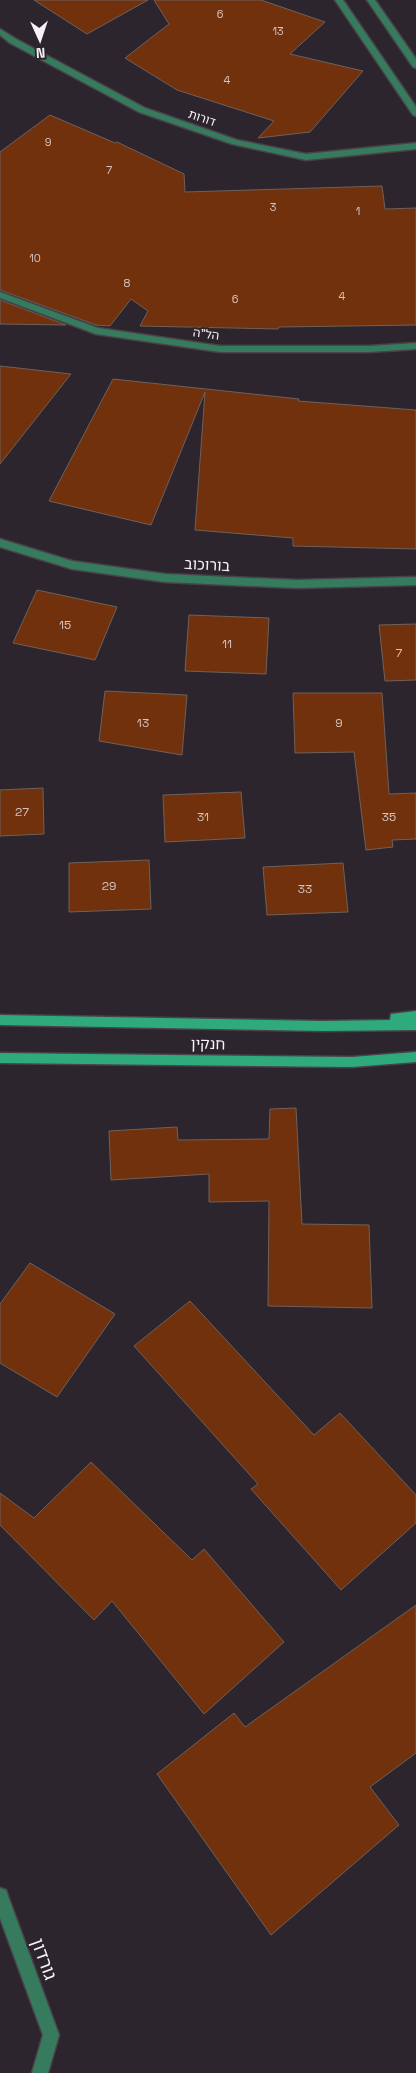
<svg xmlns="http://www.w3.org/2000/svg" width="416" height="2073" viewBox="0 0 416 2073" font-family="'Space Grotesk','Noto Sans Hebrew',sans-serif">
<style>
.building{fill:#70310c;stroke:#6e615c}
.lines{fill:none;stroke-linecap:round;stroke-linejoin:round}
.minor-casing{stroke:#494249;stroke-width:3}
.tertiary-casing{stroke:#494249;stroke-width:3}
.secondary-casing{stroke:#494249;stroke-width:3}
.minor{fill:#367b5e;fill-rule:evenodd}
.tertiary{fill:#367b5e;fill-rule:evenodd}
.secondary{fill:#2eaa7c;fill-rule:evenodd}
.labels{text-anchor:middle;stroke-width:4;stroke-linejoin:round;paint-order:stroke}
.far-number-label{font-size:11px;fill:#d6c2bd}
.far-street-label{font-size:12px;fill:#f8f2f8;stroke:#2d252d}
.number-label{font-size:12px;fill:#d6c2bd}
.street-label{font-size:15px;fill:#f8f2f8;stroke:#2d252d}
.near-street-label{font-size:18px;fill:#f8f2f8;stroke:#2d252d}
</style>
<rect width="100%" height="100%" fill="#2d252d"/>
<g class="building">
<path d="M 34,0 L 148,0 L 87,34 Z"/>
<path d="M 154,0 L 261,0 L 325,22 L 290,54 L 363,71 L 310,132 L 258,138 L 274,121 L 177,90 L 125,58 L 169,24 Z"/>
<path d="M 50,115 L 115,143 L 117,142 L 184,174 L 185,192 L 382,186 L 385,209 L 416,208 L 416,325 L 279,327 L 278,329 L 140,326 L 148,311 L 131,299 L 110,326 L 96,325 L 0,290 L 0,152 Z"/>
<path d="M 0,300 L 66,325 L 0,324 Z"/>
<path d="M 0,366 L 71,374 L 0,464 Z"/>
<path d="M 113,379 L 299,399 L 298,401 L 416,410 L 416,549 L 293,546 L 293,538 L 195,530 L 205,392 L 151,525 L 49,501 Z"/>
<path d="M 37,590 L 117,607 L 95,660 L 13,643 Z"/>
<path d="M 189,615 L 269,618 L 266,674 L 185,671 Z"/>
<path d="M 416,624 L 416,680 L 385,681 L 379,625 Z"/>
<path d="M 105,691 L 187,695 L 182,755 L 99,741 Z"/>
<path d="M 293,693 L 382,693 L 389,794 L 416,793 L 416,839 L 392,840 L 393,847 L 366,850 L 354,752 L 295,753 Z"/>
<path d="M 43,788 L 44,834 L 0,836 L 0,790 Z"/>
<path d="M 241,792 L 245,838 L 165,842 L 163,795 Z"/>
<path d="M 149,860 L 151,909 L 69,912 L 69,863 Z"/>
<path d="M 343,863 L 348,912 L 267,915 L 263,867 Z"/>
<path d="M 296,1108 L 302,1224 L 369,1225 L 372,1308 L 268,1306 L 269,1201 L 209,1202 L 209,1174 L 111,1180 L 109,1131 L 177,1127 L 178,1140 L 269,1139 L 270,1109 Z"/>
<path d="M 30,1263 L 115,1314 L 57,1397 L 0,1363 L 0,1304 Z"/>
<path d="M 190,1301 L 314,1435 L 340,1413 L 416,1495 L 416,1523 L 341,1590 L 251,1489 L 258,1484 L 134,1346 Z"/>
<path d="M 91,1462 L 192,1560 L 204,1549 L 284,1642 L 204,1714 L 112,1601 L 94,1620 L 0,1525 L 0,1493 L 34,1518 Z"/>
<path d="M 416,1605 L 416,1753 L 370,1787 L 399,1825 L 271,1935 L 157,1774 L 234,1713 L 245,1727 Z"/>
</g>
<g class="lines">
<g class="minor-casing">
<g id="minor">
<path d="M 0,29 L 16,39 L 145,108 L 237,140 L 306,154 L 416,143 L 416,149 L 306,160 L 232,144 L 139,112 L 10,43 L 0,35 Z"/>
<path d="M 0,292 L 98,328 L 220,346 L 369,346 L 416,343 L 416,349 L 369,352 L 220,352 L 96,334 L 0,298 Z"/>
<path d="M 0,539 L 72,561 L 165,574 L 297,580 L 416,577 L 416,585 L 297,588 L 165,582 L 72,569 L 0,547 Z"/>
<path d="M 0,1888 L 6,1890 L 8,1896 L 59,2035 L 48,2073 L 32,2073 L 43,2035 L 0,1918 Z"/>
</g>
</g>
<g class="tertiary-casing">
<g id="tertiary">
<path d="M 335,0 L 343,0 L 416,107 L 416,116 L 413,115 Z"/>
<path d="M 367,0 L 375,0 L 416,59 L 416,68 L 413,67 Z"/>
</g>
</g>
<g class="secondary-casing">
<g id="secondary">
<path d="M 416,1011 L 416,1030 L 323,1031 L 0,1025 L 0,1015 L 323,1021 L 390,1020 L 391,1014 Z"/>
<path d="M 416,1052 L 416,1062 L 352,1067 L 0,1063 L 0,1053 L 352,1057 Z"/>
</g>
</g>
<use href="#minor" class="minor"/>
<use href="#tertiary" class="tertiary"/>
<use href="#secondary" class="secondary"/>
</g>
<g class="labels">
<g class="far-number-label">
<text x="220" y="18">6</text>
<text x="278" y="35">13</text>
<text x="227" y="84">4</text>
<text x="48" y="146">9</text>
<text x="109" y="174">7</text>
<text x="273" y="211">3</text>
<text x="358" y="215">1</text>
<text x="35" y="262">10</text>
<text x="127" y="287">8</text>
<text x="342" y="300">4</text>
<text x="235" y="303">6</text>
</g>
<g class="far-street-label">
<text transform="translate(202 118) rotate(19)" y="4">דורות</text>
<text transform="translate(206 334) rotate(7)" y="4">הל"ה</text>
</g>
<g class="number-label">
<text x="65" y="629">15</text>
<text x="227" y="648">11</text>
<text x="399" y="657">7</text>
<text x="143" y="727">13</text>
<text x="339" y="727">9</text>
<text x="22" y="816">27</text>
<text x="203" y="821">31</text>
<text x="389" y="821">35</text>
<text x="109" y="890">29</text>
<text x="305" y="893">33</text>
</g>
<g class="street-label">
<text transform="translate(207 565) rotate(3)" y="5">בורוכוב</text>
<text transform="translate(208 1044) rotate(1)" y="5">חנקין</text>
</g>
<g class="near-street-label">
<text transform="translate(44 1959) rotate(70)" y="6">גורדון</text>
</g>
</g>
<g transform="translate(40 40) rotate(177)" stroke="#2d252d" stroke-width="4" paint-order="stroke">
<path d="M0-4L9 19L0 12L-9 19Z" fill="#f8f2f8"/>
<text y="-8" font-size="14" font-weight="bold" text-anchor="middle" fill="#f8f2f8">N</text>
</g>
</svg>
